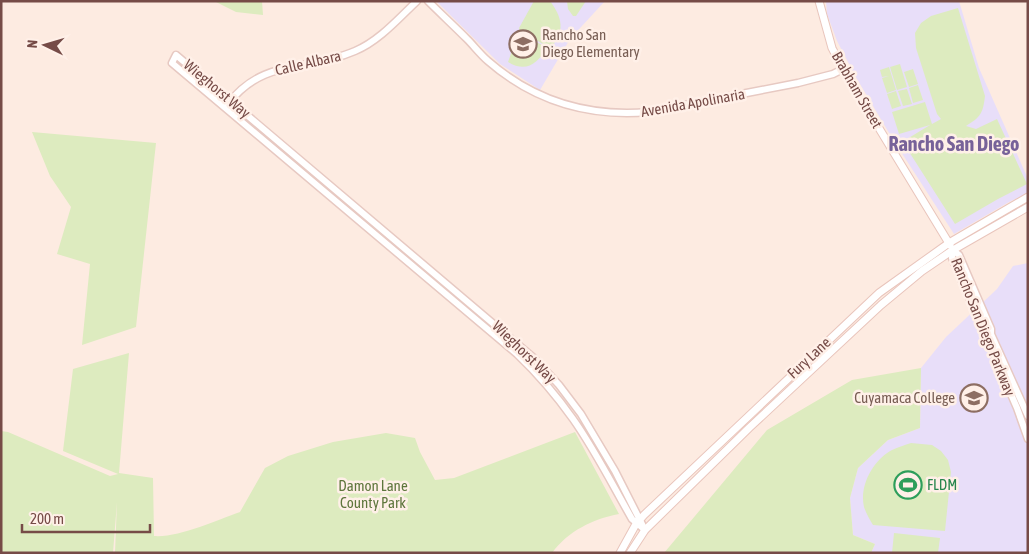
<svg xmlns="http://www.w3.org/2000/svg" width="1029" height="554" viewBox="0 0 1029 554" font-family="'Asap Condensed',sans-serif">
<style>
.education{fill:#e8def9}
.green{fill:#ddebbf}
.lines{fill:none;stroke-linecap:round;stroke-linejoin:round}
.tertiary-casing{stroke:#e7c9c2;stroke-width:9}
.secondary-casing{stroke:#e9c5bc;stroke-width:9}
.tertiary{stroke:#fff;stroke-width:6}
.secondary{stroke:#fff;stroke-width:7}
.labels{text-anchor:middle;stroke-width:5;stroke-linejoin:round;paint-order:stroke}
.education-label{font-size:15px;fill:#785e54;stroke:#fff0e8;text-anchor:start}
.street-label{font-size:15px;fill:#764b47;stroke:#fff0e8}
.leisure-label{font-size:15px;fill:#27864d;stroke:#fff0e8;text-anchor:start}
.park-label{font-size:15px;fill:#5e763c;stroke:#fff0e8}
.district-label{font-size:20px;font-weight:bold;fill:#776299;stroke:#fff0e8}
</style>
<rect width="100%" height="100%" fill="#fdebe1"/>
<g class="education">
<path d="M 436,1 L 605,1 L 570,39 L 540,90 L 500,64 Z"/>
<path d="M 826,1 L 959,1 L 979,68 L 1028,179 L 1028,193 L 1009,202 L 954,234 L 892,138 L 857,79 L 837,41 L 827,14 Z"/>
<path d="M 1028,263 L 1028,553 L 871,553 L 875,544 L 853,535 L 850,498 L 858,468 L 888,440 L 920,428 L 921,368 L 946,337 L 997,289 L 1013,266 Z"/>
</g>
<g class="green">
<path d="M 214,1 L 262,1 L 263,15 L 236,12 Z"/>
<path d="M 534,1 L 550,1 C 562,17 566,32 550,48 L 520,31 L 519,28 Z"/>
<path d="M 567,1 L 586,1 L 576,16 L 573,16 L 568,9 Z"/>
<path d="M 958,8 L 985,96 C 983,113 981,117 966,126 L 976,129 L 997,119 L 1027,184 L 998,199 L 955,224 L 906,147 L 907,139 L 930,125 L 899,134 L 892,112 L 925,102 L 932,124 L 941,119 L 937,114 L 916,48 L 915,33 L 921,23 L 931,16 Z"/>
<path d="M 518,34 L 523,34 L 547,48 C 537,64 526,73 508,62 Z"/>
<path d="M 900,64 L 907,87 L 897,90 L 890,67 Z"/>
<path d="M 889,67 L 896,90 L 887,93 L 882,78 L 889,76 L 882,77 L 880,70 Z"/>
<path d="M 913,69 L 918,84 L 909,87 L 904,72 Z"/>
<path d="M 918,85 L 923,100 L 913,103 L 909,88 Z"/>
<path d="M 907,89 L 912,104 L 903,106 L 898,91 Z"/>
<path d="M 896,91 L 901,106 L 892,109 L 887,94 Z"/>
<path d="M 32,132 L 156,143 L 136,327 L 82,345 L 90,264 L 57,254 L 71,207 L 50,176 Z"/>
<path d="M 129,353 L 119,473 L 153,478 L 154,536 C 178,538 217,520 240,512 L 265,468 L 288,456 L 333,442 L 386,433 L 415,438 L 420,452 L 435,480 L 454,478 L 575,432 L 619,514 C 593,519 568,531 552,553 L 115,553 L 117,502 L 113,553 L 1,553 L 1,431 L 8,432 L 110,476 L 118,474 L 63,451 L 73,369 Z"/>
<path d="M 921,368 L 920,428 L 888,440 L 858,468 L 850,498 L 853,535 L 875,544 L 871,553 L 664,553 L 767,430 L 852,380 Z"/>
<path d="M 911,443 L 932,445 L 941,451 L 948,460 L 951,472 L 945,531 L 873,525 C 870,520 866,513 864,507 C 859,486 873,460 892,450 C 898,447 905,445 911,443 Z"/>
<path d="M 894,533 L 940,538 L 938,553 L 892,553 Z"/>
</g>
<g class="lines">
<g class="tertiary-casing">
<g id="tertiary">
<path d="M 428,1 C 441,14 454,26 467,39 C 474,46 480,54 488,61 C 534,101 588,117 648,112 L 798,83 L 833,74 L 843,69"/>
<path d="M 176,55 L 535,359 L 559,385 L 581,414 L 615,471 L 645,530 L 632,519 C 613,486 595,450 573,419 C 556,395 538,374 517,354 L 172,63 Z"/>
<path d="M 228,104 C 264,57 307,72 355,51 C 379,41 398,19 417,1"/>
<path d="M 953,250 L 952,258 L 1017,408 L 1028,439"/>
<path d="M 953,250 L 959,255 L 991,329 L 991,334 L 1028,416"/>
</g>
</g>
<g class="secondary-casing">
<g id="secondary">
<path d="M 819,1 L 832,48 L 843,69 L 950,245"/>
<path d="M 620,553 L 636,524 L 644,515 L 879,293 L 949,243 L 1028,197"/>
<path d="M 630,553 L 645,530 L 749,428 L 881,305 L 922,271 L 953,250 L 1028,207"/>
</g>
</g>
<use href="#tertiary" class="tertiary"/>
<use href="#secondary" class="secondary"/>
</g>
<defs>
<g id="school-ring" transform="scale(1.4375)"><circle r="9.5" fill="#fff0e8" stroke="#8d6e63" stroke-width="1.5"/><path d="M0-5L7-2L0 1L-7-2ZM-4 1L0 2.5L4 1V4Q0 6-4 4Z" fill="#8d6e63"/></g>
<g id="university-ring" transform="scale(1.4375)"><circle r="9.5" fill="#fff0e8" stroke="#8d6e63" stroke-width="1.5"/><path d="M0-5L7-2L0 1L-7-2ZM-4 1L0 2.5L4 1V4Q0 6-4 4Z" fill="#8d6e63"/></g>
<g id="stadium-ring" transform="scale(1.4375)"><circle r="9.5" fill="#fff0e8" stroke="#2e9e5b" stroke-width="1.5"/><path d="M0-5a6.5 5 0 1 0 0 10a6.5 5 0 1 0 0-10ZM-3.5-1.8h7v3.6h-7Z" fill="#2e9e5b"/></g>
</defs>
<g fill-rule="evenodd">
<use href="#school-ring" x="523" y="44"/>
<use href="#university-ring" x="974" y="398"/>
<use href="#stadium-ring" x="908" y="485"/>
</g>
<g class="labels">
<g class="education-label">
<text x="542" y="40">Rancho San<tspan x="542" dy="17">Diego Elementary</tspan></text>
<text x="955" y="403" text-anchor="end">Cuyamaca College</text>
</g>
<g class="street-label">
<text transform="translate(308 63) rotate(-13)" y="5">Calle Albara</text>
<text transform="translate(217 89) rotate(40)" y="5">Wieghorst Way</text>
<text transform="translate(857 90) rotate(60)" y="5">Brabham Street</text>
<text transform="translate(693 103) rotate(-10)" y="5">Avenida Apolinaria</text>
<text transform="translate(983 327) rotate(68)" y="5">Rancho San Diego Parkway</text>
<text transform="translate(524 352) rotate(44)" y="5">Wieghorst Way</text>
<text transform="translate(809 358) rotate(-43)" y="5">Fury Lane</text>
</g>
<g class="leisure-label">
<text x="927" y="490">FLDM</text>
</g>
<g class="park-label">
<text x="373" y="491">Damon Lane<tspan x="373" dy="17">County Park</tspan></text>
</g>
<g class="district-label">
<text x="954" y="151">Rancho San Diego</text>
</g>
</g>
<rect width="1029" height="554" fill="none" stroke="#764b47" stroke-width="5"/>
<g transform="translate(45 45) rotate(275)" stroke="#fff0e8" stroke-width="4" paint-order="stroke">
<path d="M0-4L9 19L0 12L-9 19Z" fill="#764b47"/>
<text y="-8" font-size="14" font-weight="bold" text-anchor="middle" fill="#764b47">N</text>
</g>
<path d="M22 524v8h128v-8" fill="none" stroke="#764b47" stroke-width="2.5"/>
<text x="30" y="524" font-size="15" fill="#764b47" stroke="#fff0e8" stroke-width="4" paint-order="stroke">200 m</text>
</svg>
